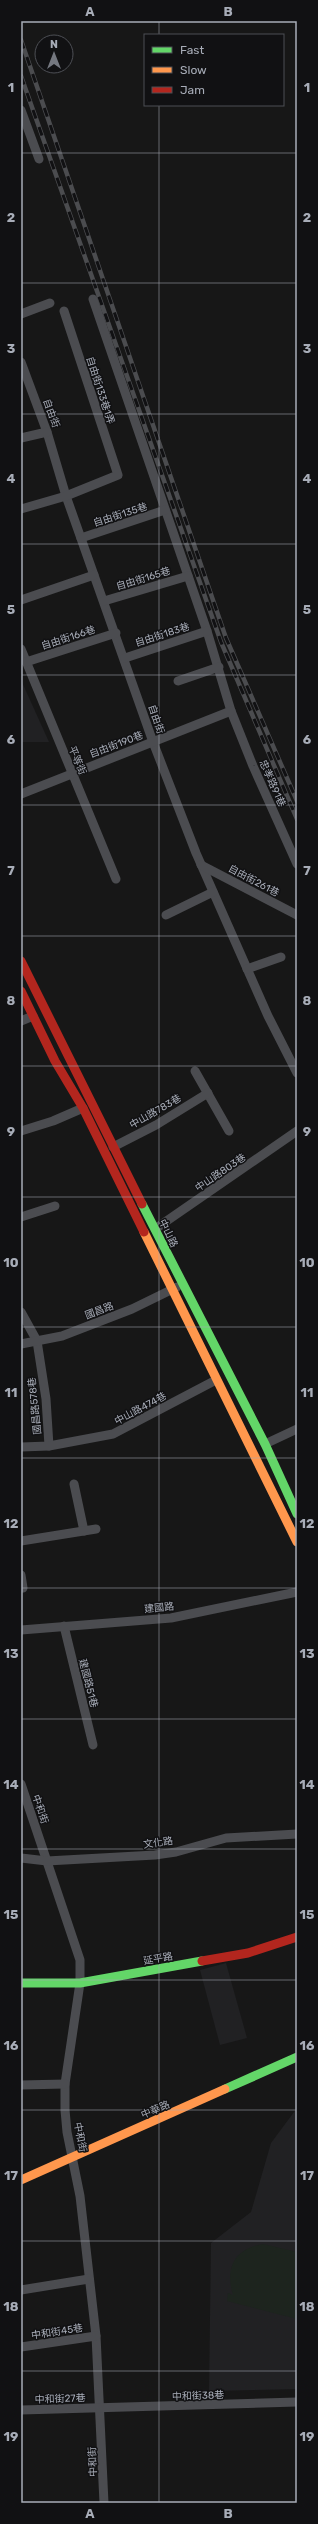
<svg xmlns="http://www.w3.org/2000/svg" width="318" height="2524" viewBox="0 0 318 2524" font-family="Rubik,'Noto Sans TC',sans-serif">
<style>
.built{fill:#212123}
.green{fill:#1d241e}
.lines{fill:none;stroke-linecap:round;stroke-linejoin:round}
.street{stroke:#4b4c50;stroke-width:9}
.fast{stroke:#63d668;stroke-width:9}
.slow{stroke:#ff974d;stroke-width:9}
.jam{stroke:#b3261e;stroke-width:9}
.rail-casing{stroke:#4b4c4f;stroke-width:4.5}
.rail{stroke:#111113;stroke-width:3;stroke-dasharray:9;stroke-linecap:butt}
.grid{fill:none;stroke:#a8adb8;stroke-width:1;stroke-opacity:0.55}
.labels{text-anchor:middle;stroke-width:3;stroke-linejoin:round;paint-order:stroke}
.street-label{font-size:10px;fill:#a8adb8;stroke:#111113}
.neatline{fill:none;stroke:#a8adb8;stroke-width:1.5}
.grid-label{font-size:13px;text-anchor:middle;font-weight:bold;fill:#a8adb8}
</style>
<rect width="100%" height="100%" fill="#171717"/>
<g class="built">
<path d="M 21,680 L 49,742 L 21,742 Z"/>
<path d="M 226,1963 L 247,2038 L 220,2045 L 200,1970 Z"/>
<path d="M 297,2108 L 297,2389 L 209,2391 L 211,2243 L 251,2212 L 271,2143 Z"/>
</g>
<path class="green" d="M 263,2244 L 297,2252 L 297,2319 L 227,2301 L 228,2293 L 233,2295 C 225,2268 234,2249 263,2244 Z"/>
<g class="lines">
<g class="street">
<path d="M 21,110 L 39,159"/>
<path d="M 93,299 L 207,631 L 231,711 L 253,766 L 297,864"/>
<path d="M 21,314 L 50,303"/>
<path d="M 21,362 L 47,432 L 66,496 L 153,742 L 196,853 L 268,1016 L 297,1073"/>
<path d="M 21,438 L 47,432"/>
<path d="M 21,509 L 66,496 L 118,475 L 64,311"/>
<path d="M 81,538 L 165,510"/>
<path d="M 21,600 L 94,575"/>
<path d="M 104,601 L 188,576"/>
<path d="M 21,649 L 116,879"/>
<path d="M 125,658 L 207,631"/>
<path d="M 26,662 L 116,633"/>
<path d="M 178,681 L 219,667"/>
<path d="M 21,794 L 231,711"/>
<path d="M 201,865 L 297,915"/>
<path d="M 166,915 L 213,892"/>
<path d="M 247,969 L 281,957"/>
<path d="M 21,1021 L 33,1016"/>
<path d="M 195,1071 L 229,1131"/>
<path d="M 21,1131 L 53,1121 L 83,1108"/>
<path d="M 113,1147 L 156,1125 L 208,1093"/>
<path d="M 21,1217 L 55,1206"/>
<path d="M 155,1229 L 297,1131"/>
<path d="M 21,1312 L 37,1341 L 46,1399 L 49,1446"/>
<path d="M 21,1344 L 62,1336 L 132,1309 L 177,1287"/>
<path d="M 265,1444 L 297,1429"/>
<path d="M 21,1447 L 49,1446 L 113,1434 L 216,1380"/>
<path d="M 74,1484 L 84,1531"/>
<path d="M 21,1541 L 96,1529"/>
<path d="M 21,1575 L 23,1588"/>
<path d="M 64,1626 L 93,1745"/>
<path d="M 21,1630 L 171,1618 L 297,1592"/>
<path d="M 21,1784 L 80,1960 L 80,1983 L 65,2084 L 65,2110 L 67,2132 L 80,2196 L 96,2336 L 104,2503"/>
<path d="M 21,1858 L 47,1861 L 155,1855 L 176,1852 L 226,1838 L 297,1834"/>
<path d="M 21,2085 L 65,2084"/>
<path d="M 21,2290 L 89,2279"/>
<path d="M 21,2347 L 96,2336"/>
<path d="M 21,2410 L 297,2402"/>
</g>
<g class="fast">
<path d="M 142,1204 L 265,1444 L 297,1514"/>
<path d="M 21,1983 L 80,1983 L 202,1961"/>
<path d="M 225,2089 L 297,2057"/>
</g>
<g class="slow">
<path d="M 144,1232 L 297,1542"/>
<path d="M 21,2180 L 225,2089"/>
</g>
<g class="jam">
<path d="M 21,961 L 142,1204"/>
<path d="M 21,991 L 55,1061 L 83,1108 L 144,1232"/>
<path d="M 202,1961 L 248,1953 L 297,1937"/>
</g>
<g class="rail-casing">
<g id="rail">
<path d="M 21,40 L 226,638 L 297,801"/>
<path d="M 21,76 L 221,642 L 297,819"/>
</g>
</g>
<use href="#rail" class="rail"/>
</g>
<path class="grid" d="M 159,21 L 159,35M 159,105 L 159,2503M 21,153 L 297,153M 21,283 L 297,283M 21,414 L 297,414M 21,544 L 297,544M 21,675 L 297,675M 21,805 L 297,805M 21,936 L 297,936M 21,1066 L 297,1066M 21,1197 L 297,1197M 21,1327 L 297,1327M 21,1458 L 297,1458M 21,1588 L 297,1588M 21,1719 L 297,1719M 21,1849 L 297,1849M 21,1980 L 297,1980M 21,2110 L 297,2110M 21,2241 L 297,2241M 21,2371 L 297,2371"/>
<g class="labels">
<g class="street-label">
<text transform="translate(101 390) rotate(72)" y="4">自由街133巷1弄</text>
<text transform="translate(52 413) rotate(70)" y="4">自由街</text>
<text transform="translate(120 514) rotate(-18)" y="4">自由街135巷</text>
<text transform="translate(143 578) rotate(-17)" y="4">自由街165巷</text>
<text transform="translate(162 634) rotate(-18)" y="4">自由街183巷</text>
<text transform="translate(68 637) rotate(-18)" y="4">自由街166巷</text>
<text transform="translate(157 719) rotate(71)" y="4">自由街</text>
<text transform="translate(116 744) rotate(-21)" y="4">自由街190巷</text>
<text transform="translate(78 760) rotate(67)" y="4">平等街</text>
<text transform="translate(273 783) rotate(66)" y="4">忠孝路91巷</text>
<text transform="translate(254 880) rotate(28)" y="4">自由街261巷</text>
<text transform="translate(155 1111) rotate(-30)" y="4">中山路783巷</text>
<text transform="translate(220 1172) rotate(-34)" y="4">中山路803巷</text>
<text transform="translate(169 1233) rotate(64)" y="4">中山路</text>
<text transform="translate(99 1310) rotate(-21)" y="4">國昌路</text>
<text transform="translate(34 1406) rotate(-96)" y="4">國昌路578巷</text>
<text transform="translate(140 1408) rotate(-28)" y="4">中山路474巷</text>
<text transform="translate(159 1607) rotate(-6)" y="4">建國路</text>
<text transform="translate(89 1683) rotate(76)" y="4">建國路51巷</text>
<text transform="translate(41 1809) rotate(71)" y="4">中和街</text>
<text transform="translate(158 1842) rotate(-8)" y="4">文化路</text>
<text transform="translate(158 1958) rotate(-10)" y="4">延平路</text>
<text transform="translate(155 2109) rotate(-23)" y="4">中華路</text>
<text transform="translate(81 2137) rotate(79)" y="4">中和街</text>
<text transform="translate(57 2331) rotate(-9)" y="4">中和街45巷</text>
<text transform="translate(198 2395) rotate(-2)" y="4">中和街38巷</text>
<text transform="translate(60 2398) rotate(-2)" y="4">中和街27巷</text>
<text transform="translate(92 2462) rotate(-92)" y="4">中和街</text>
</g>
</g>
<rect width="318" height="2524" fill="none" stroke="#111113" stroke-width="44"/>
<rect x="144" y="34" width="140" height="72" fill="#111113" stroke="#4d4f55"/>
<rect x="152" y="47" width="20" height="6" fill="#63d668" stroke="#4d4f55"/>
<text x="180" y="54" font-size="12" fill="#a8adb8">Fast</text>
<rect x="152" y="67" width="20" height="6" fill="#ff974d" stroke="#4d4f55"/>
<text x="180" y="74" font-size="12" fill="#a8adb8">Slow</text>
<rect x="152" y="87" width="20" height="6" fill="#b3261e" stroke="#4d4f55"/>
<text x="180" y="94" font-size="12" fill="#a8adb8">Jam</text>
<g transform="translate(54 54)"><circle r="19" fill="#111113" stroke="#4d4f55"/>
<path d="M0-3L7 15L0 10L-7 15Z" fill="#757880"/>
<text y="-6" font-size="11" font-weight="bold" text-anchor="middle" fill="#a8adb8">N</text>
</g>
<rect x="22" y="22" width="274" height="2480" class="neatline"/>
<g class="grid-label">
<text x="90" y="16">A</text>
<text x="228" y="16">B</text>
<text x="11" y="92">1</text>
<text x="307" y="92">1</text>
<text x="11" y="222">2</text>
<text x="307" y="222">2</text>
<text x="11" y="353">3</text>
<text x="307" y="353">3</text>
<text x="11" y="483">4</text>
<text x="307" y="483">4</text>
<text x="11" y="614">5</text>
<text x="307" y="614">5</text>
<text x="11" y="744">6</text>
<text x="307" y="744">6</text>
<text x="11" y="875">7</text>
<text x="307" y="875">7</text>
<text x="11" y="1005">8</text>
<text x="307" y="1005">8</text>
<text x="11" y="1136">9</text>
<text x="307" y="1136">9</text>
<text x="11" y="1267">10</text>
<text x="307" y="1267">10</text>
<text x="11" y="1397">11</text>
<text x="307" y="1397">11</text>
<text x="11" y="1528">12</text>
<text x="307" y="1528">12</text>
<text x="11" y="1658">13</text>
<text x="307" y="1658">13</text>
<text x="11" y="1789">14</text>
<text x="307" y="1789">14</text>
<text x="11" y="1919">15</text>
<text x="307" y="1919">15</text>
<text x="11" y="2050">16</text>
<text x="307" y="2050">16</text>
<text x="11" y="2180">17</text>
<text x="307" y="2180">17</text>
<text x="11" y="2311">18</text>
<text x="307" y="2311">18</text>
<text x="11" y="2441">19</text>
<text x="307" y="2441">19</text>
<text x="90" y="2518">A</text>
<text x="228" y="2518">B</text>
</g>
</svg>
